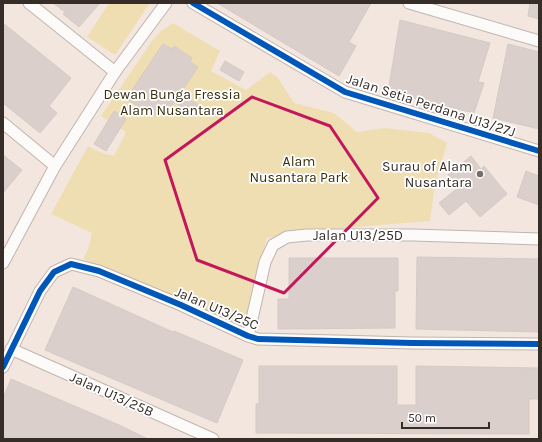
<svg xmlns="http://www.w3.org/2000/svg" width="542" height="442" viewBox="0 0 542 442" font-family="Karla,sans-serif">
<style>
.green{fill:#f0deb3}
.building{fill:#dacfca;stroke:#d5cac5}
.lines{fill:none;stroke-linecap:round;stroke-linejoin:round}
.minor-casing{stroke:#bfb5af;stroke-width:13}
.minor{stroke:#fdfbfa;stroke-width:11}
.cycleway-casing{stroke:#fff;stroke-width:8}
.cycleway{stroke:#0057b8;stroke-width:6}
.marked{fill:none;stroke:#c2185b;stroke-width:3;stroke-linejoin:round}
.poi-dot{fill:#786e68;stroke:#fff;stroke-width:1.5}
.labels{text-anchor:middle;stroke-width:3.5;stroke-linejoin:round;paint-order:stroke}
.park-label{font-size:14px;fill:#372e0c;stroke:#fff}
.street-label{font-size:14px;fill:#362d28;stroke:#fff}
.poi-label{font-size:14px;fill:#362d28;stroke:#fff;text-anchor:end}
</style>
<rect width="100%" height="100%" fill="#f3e6de"/>
<g class="green">
<path d="M 109,3 L 150,3 L 115,55 L 87,37 Z"/>
<path d="M 173,23 L 220,51 L 211,71 L 246,90 L 270,72 L 278,78 L 294,103 L 334,113 L 357,132 L 385,128 L 429,133 L 447,143 L 435,185 L 430,221 L 307,231 L 267,238 L 257,273 L 253,318 L 237,326 L 83,259 L 88,249 L 92,233 L 51,214 L 88,146 L 102,153 L 114,156 L 126,132 L 101,116 L 152,41 L 161,31 Z"/>
</g>
<g class="building">
<path d="M 53,3 L 100,3 L 79,27 L 63,14 L 65,12 Z"/>
<path d="M 217,3 L 371,3 L 349,42 L 356,46 L 339,76 Z"/>
<path d="M 530,3 L 539,3 L 539,19 L 528,16 Z"/>
<path d="M 400,20 L 490,43 L 478,82 L 484,83 L 474,113 L 388,92 Z"/>
<path d="M 3,23 L 71,78 L 49,106 L 57,113 L 40,133 L 3,103 Z"/>
<path d="M 163,44 L 172,49 L 174,46 L 192,58 L 190,62 L 198,67 L 180,94 L 202,107 L 196,115 L 174,102 L 167,113 L 160,108 L 156,116 L 126,99 Z"/>
<path d="M 508,44 L 539,52 L 539,129 L 493,118 Z"/>
<path d="M 225,61 L 244,72 L 239,81 L 220,70 Z"/>
<path d="M 114,111 L 126,119 L 106,151 L 94,144 Z"/>
<path d="M 3,155 L 22,170 L 3,193 Z"/>
<path d="M 471,156 L 481,169 L 484,166 L 507,194 L 480,217 L 466,201 L 449,215 L 439,203 L 458,188 L 448,175 Z"/>
<path d="M 526,171 L 539,176 L 539,205 L 517,197 Z"/>
<path d="M 417,257 L 539,259 L 539,332 L 416,329 Z"/>
<path d="M 289,258 L 398,258 L 398,291 L 395,291 L 395,328 L 278,329 L 278,299 L 289,299 Z"/>
<path d="M 73,287 L 173,332 L 174,331 L 243,360 L 217,423 L 45,350 Z"/>
<path d="M 259,366 L 397,366 L 397,405 L 416,405 L 416,366 L 539,368 L 539,399 L 529,399 L 529,434 L 256,433 L 256,404 L 259,404 Z"/>
<path d="M 11,379 L 119,425 L 148,439 L 3,439 L 3,398 Z"/>
</g>
<g class="lines">
<g class="minor-casing">
<g id="minor">
<path d="M 29,3 L 115,72"/>
<path d="M 193,3 L 345,92 L 539,151"/>
<path d="M 409,3 L 539,41"/>
<path d="M 3,123 L 55,166"/>
<path d="M 3,263 L 55,166 L 115,72 L 166,3"/>
<path d="M 248,336 L 265,262 L 273,245 L 287,237 L 307,235 L 413,235 L 539,239"/>
<path d="M 11,349 L 213,439"/>
<path d="M 3,367 L 40,291 L 54,272 L 71,264 L 99,271 L 181,305 L 248,336 L 258,339 L 412,343 L 539,344"/>
</g>
</g>
<use href="#minor" class="minor"/>
<g class="cycleway-casing">
<g id="cycleway">
<path d="M 193,3 L 345,92 L 539,151"/>
<path d="M 3,367 L 40,291 L 54,272 L 71,264 L 99,271 L 181,305 L 248,336 L 258,339 L 412,343 L 539,344"/>
</g>
</g>
<use href="#cycleway" class="cycleway"/>
</g>
<path class="marked" d="M 252,97 L 330,126 L 378,198 L 284,293 L 197,260 L 165,160 Z"/>
<circle class="poi-dot" cx="480" cy="174" r="4"/>
<g class="labels">
<g class="park-label">
<text x="172" y="99">Dewan Bunga Fressia<tspan x="172" dy="16">Alam Nusantara</tspan></text>
<text x="299" y="166">Alam<tspan x="299" dy="16">Nusantara Park</tspan></text>
</g>
<g class="street-label">
<text transform="translate(431 105) rotate(18)" y="5">Jalan Setia Perdana U13/27J</text>
<text x="358" y="240">Jalan U13/25D</text>
<text transform="translate(217 308) rotate(23)" y="5">Jalan U13/25C</text>
<text transform="translate(112 394) rotate(24)" y="5">Jalan U13/25B</text>
</g>
<g class="poi-label">
<text x="472" y="171">Surau of Alam<tspan x="472" dy="16">Nusantara</tspan></text>
</g>
</g>
<rect width="542" height="442" fill="none" stroke="#362d28" stroke-width="8"/>
<path d="M402 422v6h87v-6" fill="none" stroke="#362d28" stroke-width="2"/>
<text x="408" y="422" font-size="12" fill="#362d28" stroke="#ffffff" stroke-width="3" paint-order="stroke">50 m</text>
</svg>
